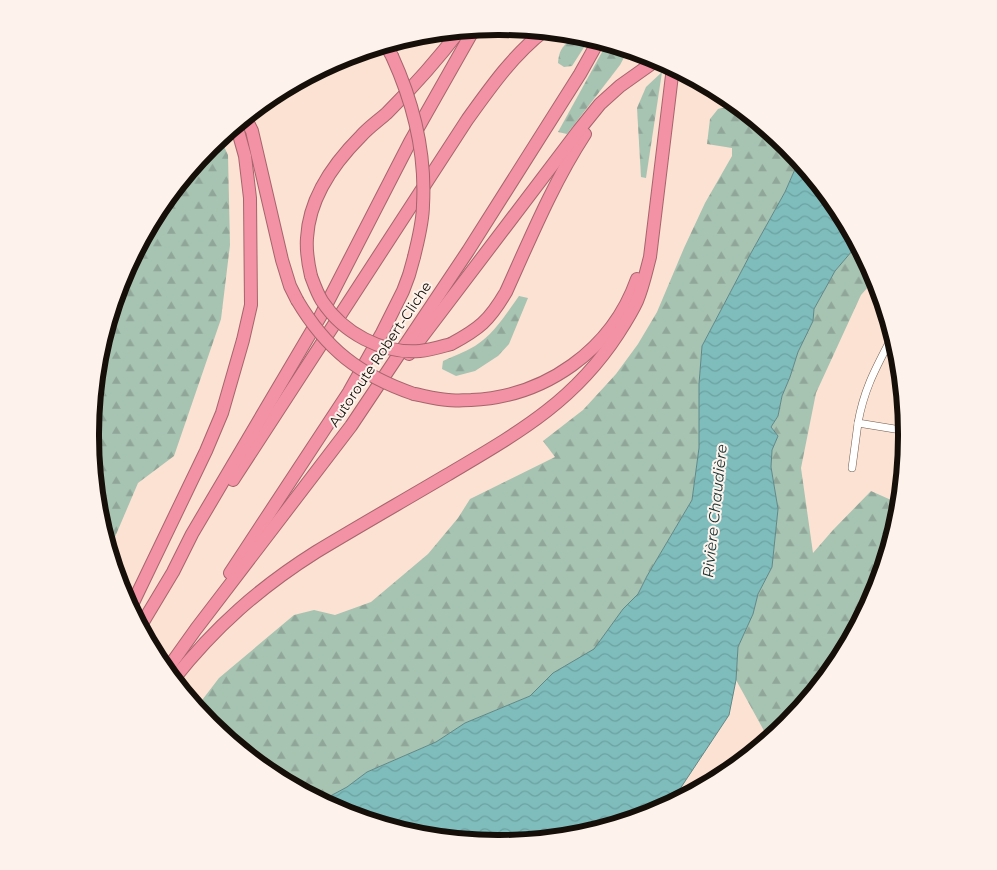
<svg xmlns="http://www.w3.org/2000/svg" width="997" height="870" viewBox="0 0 997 870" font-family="Montserrat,sans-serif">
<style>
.forest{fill:url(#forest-firs)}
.water{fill:url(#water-waves);stroke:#608887}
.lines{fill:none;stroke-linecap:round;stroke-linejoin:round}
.minor-casing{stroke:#6f594b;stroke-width:8}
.motorway-casing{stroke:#a6646d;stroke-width:14}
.minor{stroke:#fff;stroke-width:7}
.motorway{stroke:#f392a4;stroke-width:12}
.motorway-bridge-casing{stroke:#a6646d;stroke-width:14;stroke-linecap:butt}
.motorway-bridge{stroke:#f392a4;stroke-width:12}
.labels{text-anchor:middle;stroke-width:4;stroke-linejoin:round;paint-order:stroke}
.street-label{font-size:14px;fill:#160e08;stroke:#fef3ec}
.water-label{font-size:15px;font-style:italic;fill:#0f3030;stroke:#fef3ec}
.rim{fill:none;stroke:#160e08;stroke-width:6}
</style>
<defs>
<pattern id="forest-firs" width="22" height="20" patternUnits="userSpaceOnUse" patternTransform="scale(1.25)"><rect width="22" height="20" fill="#a7c3b2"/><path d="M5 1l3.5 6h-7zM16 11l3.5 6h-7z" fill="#8fa698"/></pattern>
<pattern id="water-waves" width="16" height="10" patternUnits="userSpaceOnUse" patternTransform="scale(1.25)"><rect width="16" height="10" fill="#7fbdbd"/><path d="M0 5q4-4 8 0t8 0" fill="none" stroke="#6da1a1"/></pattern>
</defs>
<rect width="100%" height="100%" fill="#fce2d2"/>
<g class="forest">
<path d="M 580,35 L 590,38 L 572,66 L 564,67 L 558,63 C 559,47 566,42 580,35 Z"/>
<path d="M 607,43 L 628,50 L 620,65 L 567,134 L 558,132 Z"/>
<path d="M 662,72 L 646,178 L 641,177 L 637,108 L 646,87 Z"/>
<path d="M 738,105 L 788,146 L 799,160 L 785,192 L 751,253 L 702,346 L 699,384 L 699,448 L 692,500 L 647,576 L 638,594 L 623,609 L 594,650 L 553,673 L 530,696 L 465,723 L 436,742 L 367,772 L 347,787 L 321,801 L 271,775 L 209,724 L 196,708 L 219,678 L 294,615 L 314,610 L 335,615 L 371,602 L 428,554 L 458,518 L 470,499 L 555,457 L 543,441 L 583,410 L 616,374 L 638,344 L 657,312 L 684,248 L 705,203 L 732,156 L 732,148 L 707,144 L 710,119 L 718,109 Z"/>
<path d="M 220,138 L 228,155 L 230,245 L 221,319 L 174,456 L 138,483 L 115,537 L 108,550 L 98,514 L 90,435 L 98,355 L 121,278 L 159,208 L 210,146 Z"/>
<path d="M 858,244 L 876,278 L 861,295 L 816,393 L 801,468 L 813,553 L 833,530 L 871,491 L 900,504 L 899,515 L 876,592 L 838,662 L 787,724 L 772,737 L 768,738 L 736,680 L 738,647 L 753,614 L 758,594 L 772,567 L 778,509 L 771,467 L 772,450 L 778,436 L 771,427 L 778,416 L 782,396 L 790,377 L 798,352 L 813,321 L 814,309 L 835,271 Z"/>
<path d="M 519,296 L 528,298 L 509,344 L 498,356 L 475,371 L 456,376 L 442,369 L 443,361 C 453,356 465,352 475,346 C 494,334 506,314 519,296 Z"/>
</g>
<path class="water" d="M 799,160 L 839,208 L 858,244 L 835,271 L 814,309 L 813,321 L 798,352 L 790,377 L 782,396 L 778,416 L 771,427 L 778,436 L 772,450 L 771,467 L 778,509 L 772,567 L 758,594 L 753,614 L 738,647 L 736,680 L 729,715 L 670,804 L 655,813 L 578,836 L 499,844 L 418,836 L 342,813 L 321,801 L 347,787 L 367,772 L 436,742 L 465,723 L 530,696 L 553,673 L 594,649 L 623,609 L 638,594 L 647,576 L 692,500 L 699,448 L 699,384 L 702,346 L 751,253 L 785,192 Z"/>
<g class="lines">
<g class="minor-casing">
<g id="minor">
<path d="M 893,335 C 877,366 864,388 858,423 L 907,431"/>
<path d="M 852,468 L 858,423"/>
</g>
</g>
<g class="motorway-casing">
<g id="motorway">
<path d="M 385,44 L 392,56"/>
<path d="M 245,117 L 252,131 L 282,260 L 290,286 L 297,300"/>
<path d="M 311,276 C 308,263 306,251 307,238 C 309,198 334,163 361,136 C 369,127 378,121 387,113 C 413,87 438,59 460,30"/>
<path d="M 451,344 C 479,329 489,321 506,292 C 530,239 553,183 585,134"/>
<path d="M 409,354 L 579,130 L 600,104 L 620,86 L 658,59"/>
<path d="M 414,394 C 425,396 436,399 448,400 C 455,401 463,400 471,400 C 545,397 612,350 637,279"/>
<path d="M 233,480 L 467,120 C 490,88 513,55 544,31"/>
<path d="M 230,573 L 349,392 L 382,333 L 403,291 L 409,275 L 414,257"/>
<path d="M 130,609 L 206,451 L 222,413 L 243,340 L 251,305 L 250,198 L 245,156 L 236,124"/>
<path d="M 140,627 L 173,572 L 192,534 L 320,317 L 410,142 L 474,29"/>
<path d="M 166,671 L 196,629 L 351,426 L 468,251 L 580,74 L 599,40"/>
<path d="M 173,680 C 215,627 259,588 316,552 C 359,526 403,501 447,475 C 516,434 573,403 618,334 C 625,323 632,312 637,301 C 643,287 646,272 650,257 L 673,67"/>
</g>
</g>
<use href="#minor" class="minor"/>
<use href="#motorway" class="motorway"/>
<g class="motorway-bridge-casing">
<g id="motorway-bridge">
<path d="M 392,56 C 414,104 426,152 423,205 C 423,222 418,240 414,257"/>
<path d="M 311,276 C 314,284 317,293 322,301 C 343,333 382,354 420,351 C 431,350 440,347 451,344"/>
<path d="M 297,300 C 326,349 359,375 414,394"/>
</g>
</g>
<use href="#motorway-bridge" class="motorway-bridge"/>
</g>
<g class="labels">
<g class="street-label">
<text transform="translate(380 354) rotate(-56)" y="5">Autoroute Robert-Cliche</text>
</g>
<g class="water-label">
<text transform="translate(715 511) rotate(-84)" y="5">Rivière Chaudière</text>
</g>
</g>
<path d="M0 0H997V870H0ZM498 35H499A399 399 0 0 1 898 434V436A399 399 0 0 1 499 835H498A399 399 0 0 1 99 436V434A399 399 0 0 1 498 35Z" fill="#fef3ec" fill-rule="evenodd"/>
<path class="rim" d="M498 35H499A399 399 0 0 1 898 434V436A399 399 0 0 1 499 835H498A399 399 0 0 1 99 436V434A399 399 0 0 1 498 35Z"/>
</svg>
